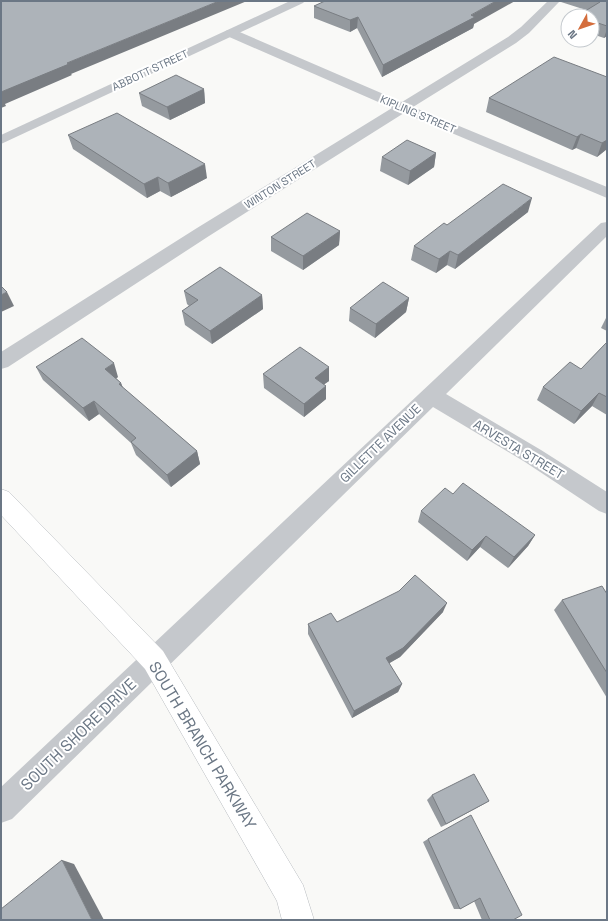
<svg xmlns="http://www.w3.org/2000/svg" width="608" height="921" viewBox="0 0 608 921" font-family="'Space Grotesk',sans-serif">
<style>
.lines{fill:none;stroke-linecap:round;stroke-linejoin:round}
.secondary-casing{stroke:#b8bcc0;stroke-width:1}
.minor{fill:#c5c8cc;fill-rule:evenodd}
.tertiary{fill:#c5c8cc;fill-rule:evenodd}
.secondary{fill:#fff;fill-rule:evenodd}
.wall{fill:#959a9f}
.shaded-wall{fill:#797d82}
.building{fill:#adb3b9;stroke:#797d82}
.labels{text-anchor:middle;stroke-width:4;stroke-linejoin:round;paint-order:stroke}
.far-street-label{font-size:11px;fill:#6b7785;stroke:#fff}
.street-label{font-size:13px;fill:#6b7785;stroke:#fff}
.near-street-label{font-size:16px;fill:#6b7785;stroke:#fff}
</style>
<rect width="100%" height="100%" fill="#f9f9f7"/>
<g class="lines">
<g class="secondary-casing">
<path id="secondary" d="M 1,489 L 9,492 L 163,651 L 303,885 L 314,920 L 282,920 L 277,901 L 145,669 L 1,515 Z"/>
</g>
<g class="minor">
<path d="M 548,1 L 560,1 L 529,33 L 516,43 L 413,107 L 607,187 L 607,198 L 404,113 L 209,236 L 8,367 L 1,369 L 1,352 L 197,228 L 392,108 L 227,36 L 225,33 L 227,30 L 235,30 L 402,102 L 508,37 L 521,27 Z"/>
<path d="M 607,222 L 607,236 L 446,394 L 541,450 L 607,492 L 607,514 L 599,511 L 525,462 L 433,407 L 12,819 L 1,823 L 1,787 L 601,223 Z"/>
</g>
<path class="tertiary" d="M 290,1 L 305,1 L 303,3 L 1,144 L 1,135 Z"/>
<use href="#secondary" class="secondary"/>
</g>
<g class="wall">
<path d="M 561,1 L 607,1 L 607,36 L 604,38 L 592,34 L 592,16 L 586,10 L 561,2 Z"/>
<path d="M 314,6 L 474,24 L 473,28 L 382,77 L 357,28 L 350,32 L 314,18 Z"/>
<path d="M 607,77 L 607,149 L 597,157 L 576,148 L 572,150 L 486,112 L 489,98 Z"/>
<path d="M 204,89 L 205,103 L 170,120 L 142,106 L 139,93 Z"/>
<path d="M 68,135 L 207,178 L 171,197 L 160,191 L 147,198 L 73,149 Z"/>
<path d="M 436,153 L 434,167 L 408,185 L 380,171 L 382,157 Z"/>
<path d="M 528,212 L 455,269 L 447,265 L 436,273 L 411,260 L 414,246 L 447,225 Z"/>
<path d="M 340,231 L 339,245 L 303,270 L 271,251 L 271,237 Z"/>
<path d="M 184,291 L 262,295 L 263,309 L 212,344 L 185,325 L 182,311 L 189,306 L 187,304 Z"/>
<path d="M 409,298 L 406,312 L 375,338 L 349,321 L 350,308 Z"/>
<path d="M 607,316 L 607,331 L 601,328 Z"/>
<path d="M 607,342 L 607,415 L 592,406 L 574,424 L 537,400 L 543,387 L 581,369 Z"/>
<path d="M 36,367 L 118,377 L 116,378 L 121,383 L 123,388 L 197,451 L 200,464 L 171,487 L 136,455 L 131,443 L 99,414 L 89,421 L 43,380 Z"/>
<path d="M 329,367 L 329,381 L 324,384 L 326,399 L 304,417 L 264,388 L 263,374 Z"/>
<path d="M 453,494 L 535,535 L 528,546 L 508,568 L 480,547 L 467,561 L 418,522 L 421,511 Z"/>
<path d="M 607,594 L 607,698 L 554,610 L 562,600 Z"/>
<path d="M 443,612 L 400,657 L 389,663 L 402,684 L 398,692 L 352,718 L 308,634 L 308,624 Z"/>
<path d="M 432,795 L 489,801 L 482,805 L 441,827 L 427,800 Z"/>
<path d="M 428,839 L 513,920 L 482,920 L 474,901 L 460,909 L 454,909 L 423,842 Z"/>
</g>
<g class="shaded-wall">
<path d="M 219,1 L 247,1 L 71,74 L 72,75 L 5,104 L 6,106 L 1,108 L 1,92 L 67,63 Z"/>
<path d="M 496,1 L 515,1 L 474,24 L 473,28 L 382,77 L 383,65 Z"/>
<path d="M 358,17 L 357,28 L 350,32 L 350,20 Z"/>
<path d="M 607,29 L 607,36 L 604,38 Z"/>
<path d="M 204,89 L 205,103 L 170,120 L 167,107 Z"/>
<path d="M 581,134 L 576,148 L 572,150 L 577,137 Z"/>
<path d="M 607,140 L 607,149 L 597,157 L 602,143 Z"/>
<path d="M 436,153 L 434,167 L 408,185 L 410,171 Z"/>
<path d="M 205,164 L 207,178 L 171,197 L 168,183 Z"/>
<path d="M 158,177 L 160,191 L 147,198 L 144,184 Z"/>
<path d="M 532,198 L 528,212 L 455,269 L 458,255 Z"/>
<path d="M 340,231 L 339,245 L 303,270 L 303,256 Z"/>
<path d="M 450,251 L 447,265 L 436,273 L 439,259 Z"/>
<path d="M 7,292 L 14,306 L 1,312 L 1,295 Z"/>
<path d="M 262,295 L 263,309 L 212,344 L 210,331 Z"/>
<path d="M 409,298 L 406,312 L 375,338 L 376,324 Z"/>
<path d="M 114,363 L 118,377 L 110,383 L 105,369 Z"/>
<path d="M 329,367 L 329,381 L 315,391 L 315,378 Z"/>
<path d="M 121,383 L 126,396 L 119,384 Z"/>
<path d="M 326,386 L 326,399 L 304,417 L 304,404 Z"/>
<path d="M 599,393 L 592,406 L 574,424 L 581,411 Z"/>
<path d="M 94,401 L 99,414 L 89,421 L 83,408 Z"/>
<path d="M 197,451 L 200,464 L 171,487 L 167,475 Z"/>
<path d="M 535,535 L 528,546 L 508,568 L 514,557 Z"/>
<path d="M 486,536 L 480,547 L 467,561 L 472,550 Z"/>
<path d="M 447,603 L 443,612 L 400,657 L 383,667 L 386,658 Z"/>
<path d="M 402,684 L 398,692 L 352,718 L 354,711 Z"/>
<path d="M 489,801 L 482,805 L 441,827 L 446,824 Z"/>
<path d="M 62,860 L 74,864 L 104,920 L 92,920 Z"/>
</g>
<g class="building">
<path d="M 1,1 L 219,1 L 67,63 L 69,64 L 1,92 Z"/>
<path d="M 325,1 L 496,1 L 471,15 L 475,17 L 383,65 L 358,17 L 350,20 L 314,6 Z"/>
<path d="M 598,1 L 607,1 L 607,26 L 592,21 L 592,16 L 577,16 L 600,2 Z"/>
<path d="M 554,57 L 607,77 L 607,140 L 602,143 L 581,134 L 577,137 L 489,98 Z"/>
<path d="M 176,75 L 204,89 L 167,107 L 139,93 Z"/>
<path d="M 117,113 L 205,164 L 168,183 L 158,177 L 144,184 L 68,135 Z"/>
<path d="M 407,140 L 436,153 L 410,171 L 382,157 Z"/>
<path d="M 503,184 L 532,198 L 458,255 L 450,251 L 439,259 L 414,246 L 444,223 L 447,225 Z"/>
<path d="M 307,213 L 340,231 L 303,256 L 271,237 Z"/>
<path d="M 220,267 L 262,295 L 210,331 L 182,311 L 198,300 L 184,291 Z"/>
<path d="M 383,282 L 409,298 L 376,324 L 350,308 Z"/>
<path d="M 1,286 L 7,292 L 1,295 Z"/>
<path d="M 82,338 L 114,363 L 105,369 L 121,383 L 119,384 L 197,451 L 167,475 L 131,442 L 136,438 L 94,401 L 83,408 L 36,367 Z"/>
<path d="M 607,342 L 607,397 L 599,393 L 581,411 L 543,387 L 570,362 L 581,369 Z"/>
<path d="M 300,347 L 329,367 L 315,378 L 326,386 L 304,404 L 263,374 Z"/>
<path d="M 463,483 L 535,535 L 514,557 L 486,536 L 472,550 L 421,511 L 445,488 L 453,494 Z"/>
<path d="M 415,575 L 447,603 L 403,648 L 386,658 L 402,684 L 354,711 L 308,624 L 331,613 L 337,622 L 399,591 Z"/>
<path d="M 602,586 L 607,594 L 607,673 L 562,600 Z"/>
<path d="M 474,774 L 489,801 L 446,824 L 432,795 Z"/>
<path d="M 471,815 L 522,915 L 513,920 L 490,920 L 480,898 L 460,909 L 428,839 Z"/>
<path d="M 62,860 L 92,920 L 1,920 L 1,909 Z"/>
</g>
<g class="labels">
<g class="far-street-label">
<text transform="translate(150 70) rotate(-25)" y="4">ABBOTT STREET</text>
<text transform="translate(418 114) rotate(23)" y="4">KIPLING STREET</text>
<text transform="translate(280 184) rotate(-32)" y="4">WINTON STREET</text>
</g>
<g class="street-label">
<text transform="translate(380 443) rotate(-44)" y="5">GILLETTE AVENUE</text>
<text transform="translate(519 449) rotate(31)" y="5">ARVESTA STREET</text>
</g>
<g class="near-street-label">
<text transform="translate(78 734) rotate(-44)" y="6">SOUTH SHORE DRIVE</text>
<text transform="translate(203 745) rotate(59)" y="6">SOUTH BRANCH PARKWAY</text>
</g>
</g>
<rect width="608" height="921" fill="none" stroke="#6b7785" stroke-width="4"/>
<g transform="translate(580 28) rotate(230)"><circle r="19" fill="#ffffff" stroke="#c4c9ce"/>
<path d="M0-3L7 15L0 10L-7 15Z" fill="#d46d3c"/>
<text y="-6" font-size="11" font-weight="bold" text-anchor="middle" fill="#6b7785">N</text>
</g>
</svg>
